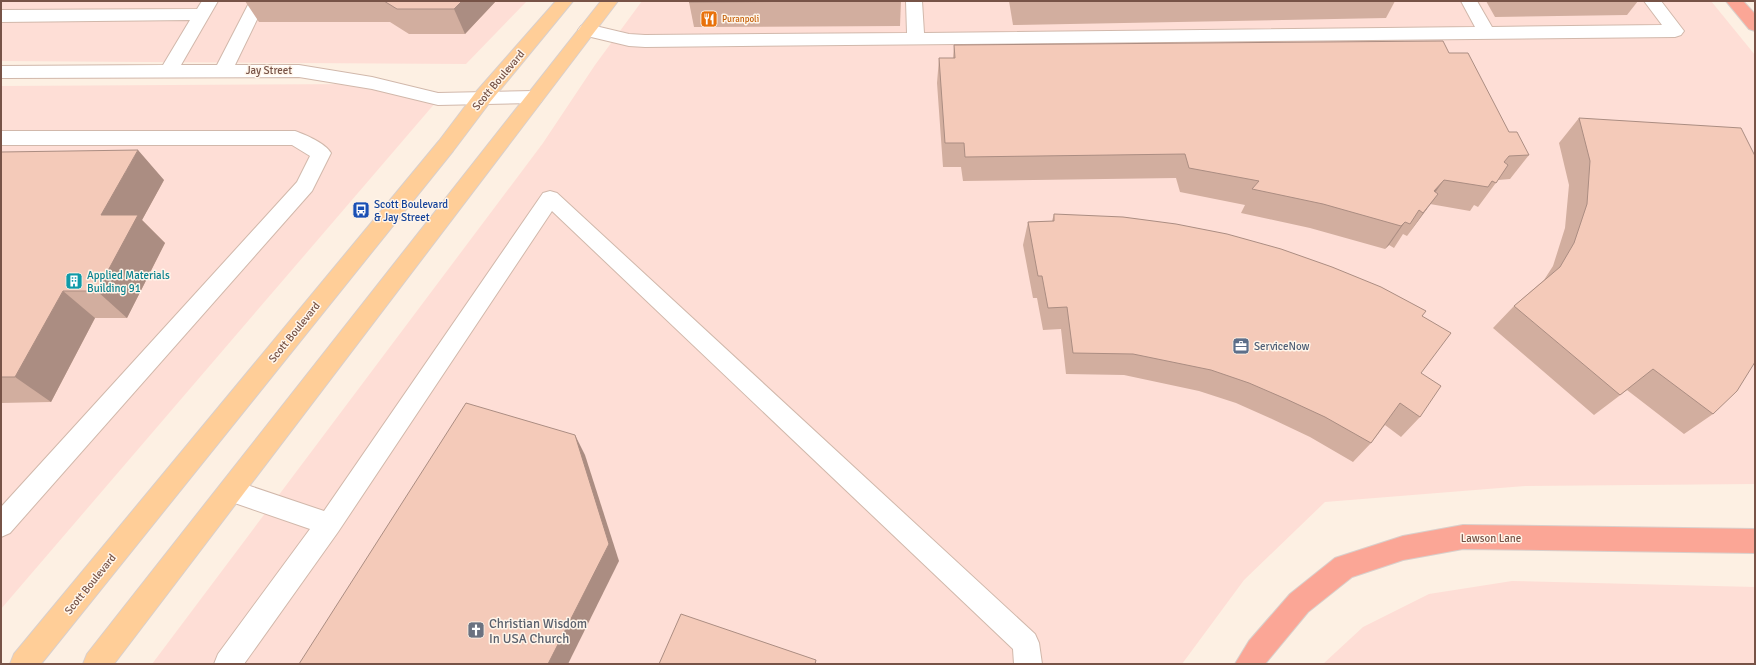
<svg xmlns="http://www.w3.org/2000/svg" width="1756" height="665" viewBox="0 0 1756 665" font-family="Signika,sans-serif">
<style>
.commercial{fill:#feded6}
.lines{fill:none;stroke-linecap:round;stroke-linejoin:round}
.minor-casing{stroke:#d1b8ab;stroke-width:2}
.major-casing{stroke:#d9cfcb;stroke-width:2}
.highway-casing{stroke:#d9cfcb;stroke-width:2}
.minor{fill:#fff;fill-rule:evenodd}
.major{fill:#ffce98;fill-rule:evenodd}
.highway{fill:#fba696;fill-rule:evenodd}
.wall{fill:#d2ae9f}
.shaded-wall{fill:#ab8d82}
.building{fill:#f4cab9;stroke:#ab8d82}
.labels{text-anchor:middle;stroke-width:3;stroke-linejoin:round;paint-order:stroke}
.far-food-label{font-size:9px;fill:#c56008;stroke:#fff5ea;text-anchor:start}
.street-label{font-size:11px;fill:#775347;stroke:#fff5ea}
.transit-label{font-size:11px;fill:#164399;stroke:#fff5ea;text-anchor:start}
.culture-label{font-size:11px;fill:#0d838f;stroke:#fff5ea;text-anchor:start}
.service-label{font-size:11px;fill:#4e5e75;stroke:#fff5ea;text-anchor:start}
.near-worship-label{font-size:13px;fill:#5b616d;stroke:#fff5ea;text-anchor:start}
</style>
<rect width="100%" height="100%" fill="#fdf0e3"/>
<g class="commercial">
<path d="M 1,1 L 527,1 L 466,64 L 1,61 Z"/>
<path d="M 642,1 L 1711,1 L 1755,55 L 1755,484 L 1525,486 L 1325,502 L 1244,580 L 1182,664 L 152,664 L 543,143 L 595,65 Z"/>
<path d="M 368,84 L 436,102 L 1,609 L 1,86 Z"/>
<path d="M 1512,581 L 1755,587 L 1755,664 L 1323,664 L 1363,627 L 1429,594 Z"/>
</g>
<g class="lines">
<g class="minor-casing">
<g id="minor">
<path d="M 202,1 L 218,1 L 181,65 L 217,65 L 250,1 L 266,1 L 235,65 L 299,65 L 372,77 L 438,93 L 534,91 L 541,92 L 543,97 L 541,102 L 534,103 L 438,105 L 372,89 L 299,77 L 1,78 L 1,66 L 163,65 L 190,20 L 1,22 L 1,10 L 197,9 Z"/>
<path d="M 906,1 L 922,1 L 924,33 L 1475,27 L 1461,1 L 1477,1 L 1492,27 L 1662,25 L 1644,1 L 1661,1 L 1684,31 L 1681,35 L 1675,37 L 645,47 L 629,46 L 587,36 L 581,34 L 578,30 L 581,26 L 587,24 L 629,34 L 645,35 L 907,33 Z"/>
<path d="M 1,131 L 295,131 C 306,135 325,143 331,153 L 312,191 L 10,533 L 1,537 L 1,507 L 297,182 L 310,156 L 292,145 L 1,145 Z"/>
<path d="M 550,191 L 557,193 L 1035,634 L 1039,643 L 1042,664 L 1014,664 L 1013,649 L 552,211 L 338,532 L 244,664 L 214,664 L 218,654 L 310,529 L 223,499 L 220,491 L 223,483 L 232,480 L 324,511 L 543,193 Z"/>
</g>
</g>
<g class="major-casing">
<g id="major">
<path d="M 556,1 L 573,1 L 490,102 L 453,151 L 41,664 L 10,664 L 14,654 L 439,141 L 476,92 Z"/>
<path d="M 601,1 L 618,1 L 114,664 L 83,664 L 87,654 Z"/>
</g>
</g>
<g class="highway-casing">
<g id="highway">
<path d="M 1726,1 L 1743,1 L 1755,14 L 1755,31 L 1749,29 Z"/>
<path d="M 1463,525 L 1755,529 L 1755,553 L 1463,549 L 1403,560 L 1352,577 L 1308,612 L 1265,664 L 1235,664 L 1249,641 L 1290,594 L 1335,558 L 1403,536 Z"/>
</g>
</g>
<use href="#minor" class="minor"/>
<use href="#major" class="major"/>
<use href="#highway" class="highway"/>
</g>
<g class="wall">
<path d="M 245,1 L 496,1 L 465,34 L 409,34 L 390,22 L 259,22 Z"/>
<path d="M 901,1 L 900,26 L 694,27 L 689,2 Z"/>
<path d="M 1009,1 L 1395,1 L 1386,18 L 1013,25 Z"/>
<path d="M 1486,1 L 1638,1 L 1627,15 L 1495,17 Z"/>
<path d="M 954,45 L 1449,53 L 1509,132 L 1529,155 L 1510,179 L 1498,180 L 1478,207 L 1474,205 L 1470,211 L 1430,204 L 1407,236 L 1403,234 L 1394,248 L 1389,245 L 1385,249 L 1310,228 L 1241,213 L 1245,205 L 1180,192 L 1176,178 L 963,181 L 961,167 L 943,167 L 937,83 L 939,58 L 953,58 Z"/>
<path d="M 1579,118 L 1713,414 L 1684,434 L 1627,390 L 1594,415 L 1493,328 L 1514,306 L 1544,280 L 1553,266 L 1565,228 L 1569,185 L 1559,143 Z"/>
<path d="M 1,152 L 164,180 L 142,220 L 165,243 L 127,318 L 95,318 L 51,402 L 1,403 Z"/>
<path d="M 1054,214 L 1422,316 L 1420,417 L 1401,437 L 1385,425 L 1371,443 L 1353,462 L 1310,437 L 1272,419 L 1236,403 L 1199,391 L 1124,375 L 1066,374 L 1061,329 L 1043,330 L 1037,298 L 1033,298 L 1023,245 L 1028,222 L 1052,221 Z"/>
</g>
<g class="shaded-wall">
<path d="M 462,1 L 496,1 L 465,34 L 454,9 Z"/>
<path d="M 138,150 L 164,180 L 142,220 L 165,243 L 127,318 L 97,291 L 101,215 Z"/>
<path d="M 1444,180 L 1427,204 L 1434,191 Z"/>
<path d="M 1438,194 L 1421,217 L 1407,236 L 1423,213 Z"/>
<path d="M 1405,222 L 1389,245 L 1385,249 L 1401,226 Z"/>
<path d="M 63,291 L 95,318 L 51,402 L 15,377 Z"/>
<path d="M 575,435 L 585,455 L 619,561 L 568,664 L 548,664 Z"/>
</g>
<g class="building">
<path d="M 384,1 L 462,1 L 454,9 L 397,9 Z"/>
<path d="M 689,1 L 859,1 L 689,2 Z"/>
<path d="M 1443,41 L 1449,53 L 1468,53 L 1509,132 L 1517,132 L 1529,155 L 1509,156 L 1504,162 L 1508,165 L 1496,183 L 1492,181 L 1488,187 L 1444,180 L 1434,191 L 1438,194 L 1423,213 L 1419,210 L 1410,224 L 1405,222 L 1401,226 L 1323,204 L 1252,189 L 1259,181 L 1189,168 L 1185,154 L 965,157 L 964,143 L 945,143 L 939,58 L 955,58 L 954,45 Z"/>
<path d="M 1579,118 L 1741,128 L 1755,156 L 1755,362 L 1737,391 L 1713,414 L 1653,369 L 1620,395 L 1514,306 L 1560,267 L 1574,243 L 1587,204 L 1590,161 Z"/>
<path d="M 138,150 L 101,215 L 138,215 L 97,291 L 63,291 L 15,377 L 1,377 L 1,152 Z"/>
<path d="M 1054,214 L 1123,217 L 1176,224 L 1227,234 L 1281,249 L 1332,267 L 1381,287 L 1426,311 L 1422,316 L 1451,333 L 1421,373 L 1441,386 L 1420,417 L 1400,403 L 1371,443 L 1325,417 L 1286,399 L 1249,383 L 1211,370 L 1133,354 L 1073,353 L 1067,307 L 1048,308 L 1042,276 L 1038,276 L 1028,222 L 1054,221 Z"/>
<path d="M 466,403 L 575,435 L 609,544 L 548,664 L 299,664 Z"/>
<path d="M 681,614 L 816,660 L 815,664 L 659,664 Z"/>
</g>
<defs>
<g id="restaurant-square" transform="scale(0.9)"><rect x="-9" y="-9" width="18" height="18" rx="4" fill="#e8710a" stroke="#fff5ea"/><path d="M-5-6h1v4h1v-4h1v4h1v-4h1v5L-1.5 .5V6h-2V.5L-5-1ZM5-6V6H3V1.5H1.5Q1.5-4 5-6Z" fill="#fff"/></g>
<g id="bus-square" transform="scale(0.9)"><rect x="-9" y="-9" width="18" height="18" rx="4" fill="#1a4fb4" stroke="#fff5ea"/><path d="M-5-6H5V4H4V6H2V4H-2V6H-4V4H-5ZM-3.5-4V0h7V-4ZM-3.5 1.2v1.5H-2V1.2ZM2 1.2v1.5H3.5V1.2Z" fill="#fff"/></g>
<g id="building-square" transform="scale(0.9)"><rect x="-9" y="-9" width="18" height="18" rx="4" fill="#0f9aa8" stroke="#fff5ea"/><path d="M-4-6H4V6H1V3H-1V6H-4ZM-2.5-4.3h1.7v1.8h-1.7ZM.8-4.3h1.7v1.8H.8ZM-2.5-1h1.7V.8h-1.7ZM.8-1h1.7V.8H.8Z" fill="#fff"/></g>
<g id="office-square" transform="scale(0.9)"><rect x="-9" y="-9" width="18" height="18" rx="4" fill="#5c6f8a" stroke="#fff5ea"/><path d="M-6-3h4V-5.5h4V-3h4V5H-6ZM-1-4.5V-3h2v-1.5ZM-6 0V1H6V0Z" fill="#fff"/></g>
<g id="church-square" transform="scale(0.9)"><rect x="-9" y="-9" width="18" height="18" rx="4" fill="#6b7280" stroke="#fff5ea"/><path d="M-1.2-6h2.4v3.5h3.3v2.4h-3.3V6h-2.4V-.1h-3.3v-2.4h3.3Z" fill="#fff"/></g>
</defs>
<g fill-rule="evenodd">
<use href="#restaurant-square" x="709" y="19"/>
<use href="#bus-square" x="361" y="210"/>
<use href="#building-square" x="74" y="281"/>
<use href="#office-square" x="1241" y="346"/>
<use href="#church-square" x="476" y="630"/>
</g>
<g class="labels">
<g class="far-food-label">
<text x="722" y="22">Puranpoli</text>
</g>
<g class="street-label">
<text x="269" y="74">Jay Street</text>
<text transform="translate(498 80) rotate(-50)" y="4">Scott Boulevard</text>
<text transform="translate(294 332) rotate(-51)" y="4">Scott Boulevard</text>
<text x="1491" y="542">Lawson Lane</text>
<text transform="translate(90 584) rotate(-51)" y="4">Scott Boulevard</text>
</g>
<g class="transit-label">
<text x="374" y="208">Scott Boulevard<tspan x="374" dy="13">&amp; Jay Street</tspan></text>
</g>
<g class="culture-label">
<text x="87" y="279">Applied Materials<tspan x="87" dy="13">Building 91</tspan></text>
</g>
<g class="service-label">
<text x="1254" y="350">ServiceNow</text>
</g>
<g class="near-worship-label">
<text x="489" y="628">Christian Wisdom<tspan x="489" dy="15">In USA Church</tspan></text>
</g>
</g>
<rect width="1756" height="665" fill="none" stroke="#775347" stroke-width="4"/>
</svg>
